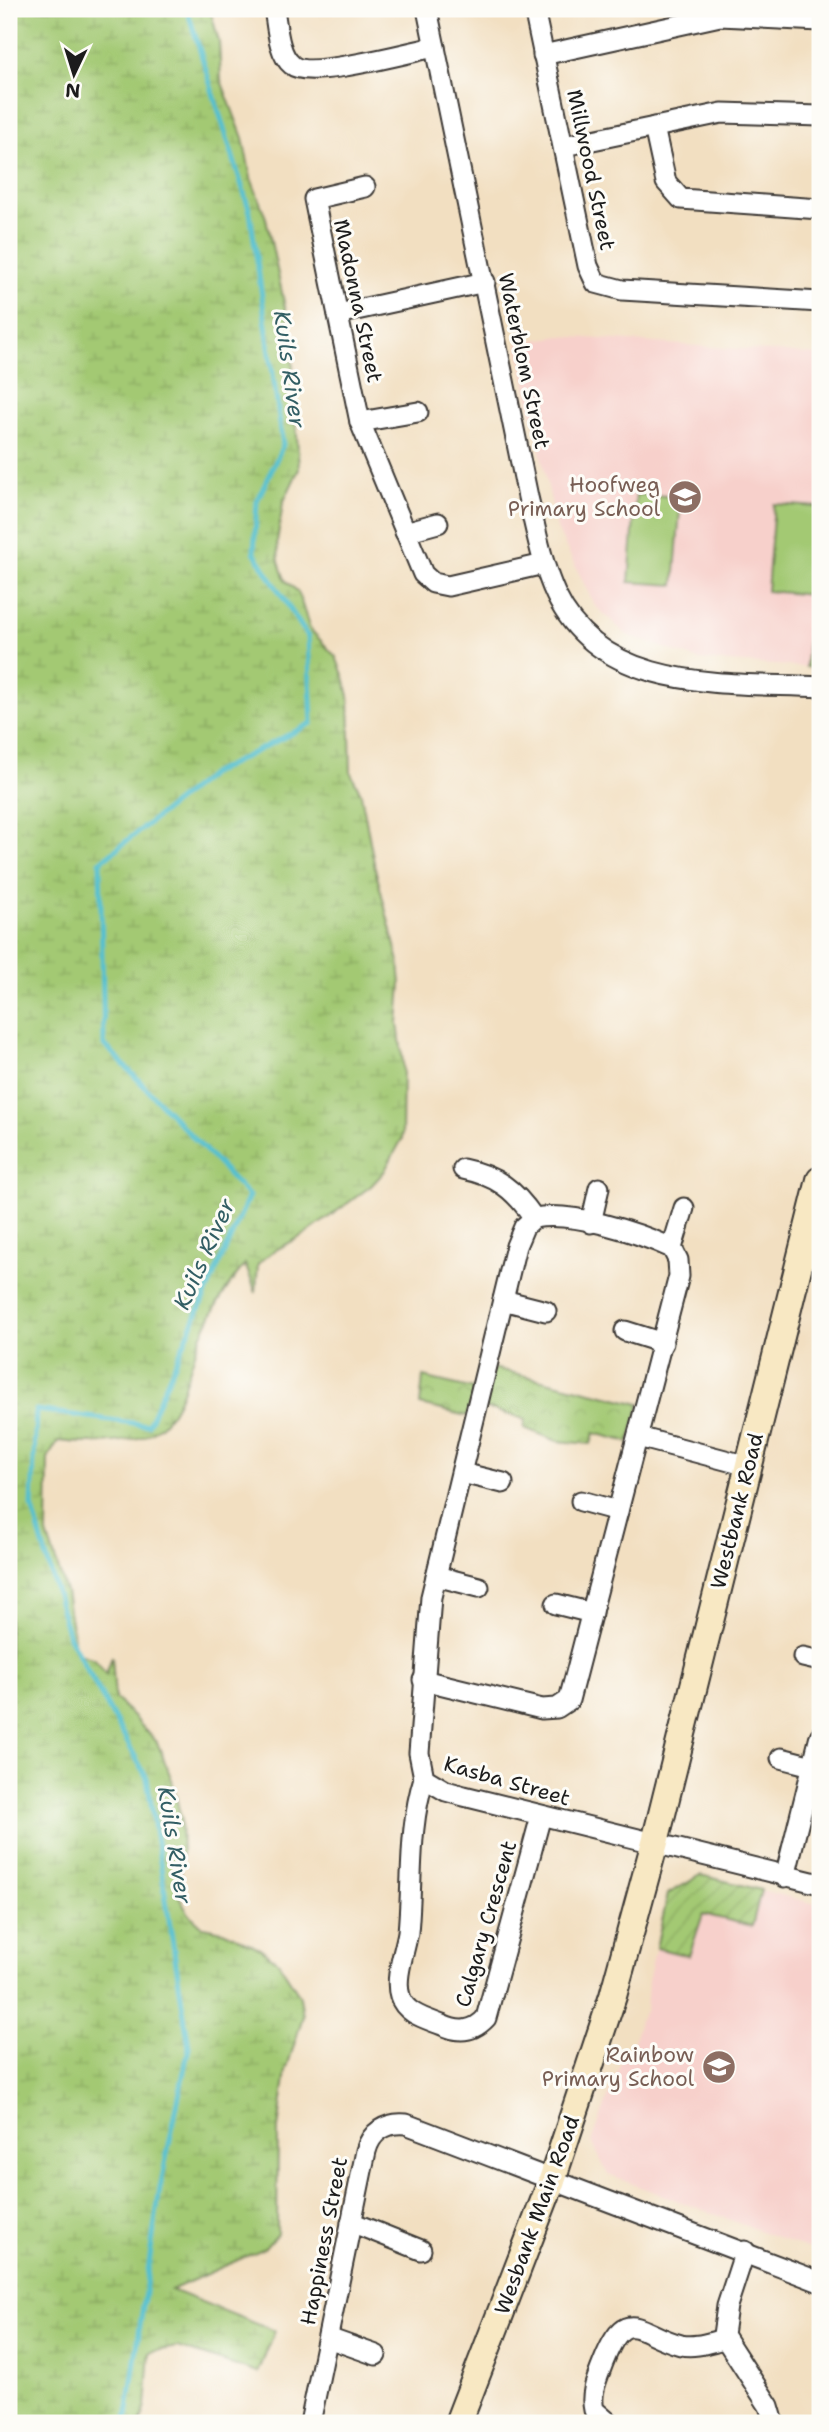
<svg xmlns="http://www.w3.org/2000/svg" width="829" height="2432" viewBox="0 0 829 2432" font-family="'Shantell Sans',sans-serif">
<style>
.built{fill:#f7d0cb}
.wetland{fill:url(#wetland-marsh);stroke:#607248;stroke-width:2}
.park{fill:url(#park-crowns);stroke:#607248;stroke-width:2}
.garden{fill:url(#garden-furrows);stroke:#607248;stroke-width:2}
.pitch{fill:#a3c973;stroke:#607248;stroke-width:2}
.lines{fill:none;stroke-linecap:round;stroke-linejoin:round}
.stream{stroke:#54c0cf;stroke-width:5}
.street-casing{stroke:#3c3935;stroke-width:23}
.secondary-casing{stroke:#3c3935;stroke-width:30}
.street{stroke:#fff;stroke-width:19}
.secondary{stroke:#f8e8c3;stroke-width:26}
.labels{text-anchor:middle;stroke-width:6;stroke-linejoin:round;paint-order:stroke}
.street-label{font-size:21px;fill:#1c1c1c;stroke:#fdfcf7}
.education-label{font-size:21px;fill:#785e54;stroke:#fdfcf7;text-anchor:end}
.water-label{font-size:23px;font-style:italic;fill:#325e64;stroke:#fdfcf7}
</style>
<defs>
<pattern id="wetland-marsh" width="20" height="14" patternUnits="userSpaceOnUse" patternTransform="scale(1.75)"><rect width="20" height="14" fill="#a3c973"/><path d="M1 5h8M5 5V1M11 12h8M15 12V8" fill="none" stroke="#8cac63"/></pattern>
<pattern id="park-crowns" width="20" height="18" patternUnits="userSpaceOnUse" patternTransform="scale(1.75)"><rect width="20" height="18" fill="#a3c973"/><path d="M2 6a3 3 0 1 1 6 0M12 15a3 3 0 1 1 6 0" fill="none" stroke="#8cac63"/></pattern>
<pattern id="garden-furrows" width="10" height="10" patternUnits="userSpaceOnUse" patternTransform="scale(1.75)"><rect width="10" height="10" fill="#a3c973"/><path d="M-1 1l2-2M0 10L10 0M9 11l2-2" fill="none" stroke="#8cac63"/></pattern>
</defs>
<rect width="100%" height="100%" fill="#fdfcf7"/>
<filter id="ink" filterUnits="userSpaceOnUse"><feTurbulence type="fractalNoise" baseFrequency=".0143" numOctaves="2"/><feDisplacementMap in="SourceGraphic" scale="14" xChannelSelector="R" yChannelSelector="G"/><feConvolveMatrix kernelMatrix="1 2 1 2 8 2 1 2 1" color-interpolation-filters="sRGB"/></filter>
<filter id="wash" filterUnits="userSpaceOnUse"><feTurbulence type="fractalNoise" baseFrequency=".00686" numOctaves="4" result="noise"/><feDisplacementMap in="SourceGraphic" scale="28" xChannelSelector="R" yChannelSelector="G"/><feGaussianBlur stdDeviation="1.57" result="paint"/><feColorMatrix in="noise" values="0 0 0 0 0 0 0 0 0 0 0 0 0 0 0 0 0 1.4 0 .05"/><feComposite in="paint" operator="in"/></filter>
<g filter="url(#wash)">
<rect width="100%" height="100%" fill="#f2dfc1"/>
<g class="built">
<path d="M 560,336 L 820,355 L 820,668 L 699,660 L 627,635 L 595,606 L 557,529 L 517,343 Z"/>
<path d="M 701,1875 L 820,1905 L 820,2253 L 608,2175 L 592,2142 L 623,2055 L 632,2050 L 639,2020 L 646,2010 L 648,1981 L 668,1894 Z"/>
</g>
<path class="wetland" d="M 9,9 L 210,9 L 219,42 L 221,80 L 243,138 L 251,178 L 266,218 L 291,335 L 299,469 L 283,503 L 277,542 L 279,562 L 285,580 L 298,592 L 310,629 L 336,657 L 344,677 L 349,696 L 351,773 L 361,794 L 375,868 L 399,962 L 401,984 L 398,1023 L 403,1063 L 402,1139 L 384,1172 L 371,1186 L 306,1234 L 272,1252 L 258,1264 L 256,1293 L 245,1264 C 224,1290 209,1316 197,1347 C 186,1377 181,1412 153,1432 C 133,1445 81,1444 58,1441 L 48,1458 L 47,1534 L 66,1592 L 76,1653 L 95,1659 L 106,1674 L 112,1656 L 115,1698 L 157,1742 L 172,1780 L 181,1818 L 182,1856 L 179,1896 L 189,1914 L 203,1927 L 223,1931 L 260,1948 L 278,1962 L 300,1996 L 303,2016 L 286,2071 L 278,2129 L 277,2234 L 265,2248 L 171,2290 L 275,2331 L 258,2373 L 177,2347 L 150,2352 L 146,2407 L 140,2423 L 9,2423 Z"/>
<g class="park">
<path d="M 808,638 L 820,639 L 820,668 L 806,667 Z"/>
<path d="M 493,1368 L 640,1404 L 629,1442 L 594,1433 L 591,1444 L 557,1441 L 524,1428 L 526,1419 L 483,1407 Z"/>
<path d="M 423,1377 L 474,1389 L 467,1416 L 420,1405 Z"/>
</g>
<path class="garden" d="M 701,1875 L 761,1890 L 752,1926 L 703,1914 L 689,1956 L 656,1948 L 668,1894 Z"/>
<g class="pitch">
<path d="M 636,494 L 681,497 L 674,585 L 629,582 Z"/>
<path d="M 774,504 L 818,507 L 811,595 L 767,591 Z"/>
</g>
<g class="lines">
<path class="stream" d="M 126,2423 L 160,2188 L 189,2047 L 147,1778 L 69,1637 L 32,1506 L 36,1410 L 148,1425 L 249,1196 L 104,1044 L 100,862 L 211,774 L 312,723 L 308,637 L 254,552 L 257,501 L 283,445 L 250,212 L 187,9"/>
</g>
</g>
<g filter="url(#ink)">
<g class="lines">
<g class="street-casing">
<g id="street">
<path d="M 274,9 C 277,25 278,54 292,65 C 309,80 409,52 435,47"/>
<path d="M 427,9 L 528,497 C 536,530 542,565 556,595 C 603,694 729,682 820,687"/>
<path d="M 534,9 L 588,266 L 596,283 L 622,290 L 820,302"/>
<path d="M 543,55 L 720,16 L 820,21"/>
<path d="M 654,127 L 666,182 L 681,199 L 820,209"/>
<path d="M 564,146 L 722,113 L 820,116"/>
<path d="M 365,187 L 314,199 L 360,422 L 423,574 L 433,583 L 448,586 L 544,564"/>
<path d="M 338,314 L 485,282"/>
<path d="M 360,422 L 418,412"/>
<path d="M 405,532 L 438,523"/>
<path d="M 463,1169 C 497,1176 514,1189 534,1218 L 524,1227 L 516,1246 L 431,1597 L 419,1753 L 424,1778 L 446,1791 L 464,1796 L 820,1884"/>
<path d="M 591,1223 L 599,1188"/>
<path d="M 672,1248 L 684,1208"/>
<path d="M 503,1300 L 546,1311"/>
<path d="M 625,1331 L 663,1343"/>
<path d="M 638,1437 L 748,1466"/>
<path d="M 462,1473 L 503,1483"/>
<path d="M 581,1501 L 618,1511"/>
<path d="M 436,1576 L 479,1587"/>
<path d="M 556,1604 L 592,1613"/>
<path d="M 803,1657 L 820,1661"/>
<path d="M 423,1680 L 542,1709 L 557,1708 L 569,1700 L 679,1276 L 678,1260 L 672,1248 C 636,1232 573,1211 534,1218"/>
<path d="M 781,1758 L 820,1768"/>
<path d="M 424,1778 C 408,1829 413,1880 408,1932 C 405,1951 394,1978 400,1996 C 405,2014 427,2019 442,2025 C 459,2033 473,2032 486,2018 L 541,1816"/>
<path d="M 785,1877 L 820,1736"/>
<path d="M 351,2222 L 421,2250"/>
<path d="M 745,2251 L 727,2306 L 723,2335 L 769,2406 L 774,2423"/>
<path d="M 328,2338 L 376,2355"/>
<path d="M 310,2423 L 366,2151 C 371,2132 386,2122 406,2124 L 820,2282"/>
<path d="M 609,2423 L 594,2410 C 590,2393 597,2379 603,2363 C 627,2302 637,2334 681,2345 C 696,2348 710,2342 724,2339"/>
</g>
</g>
<g class="secondary-casing">
<path id="secondary" d="M 458,2423 L 552,2180 L 613,1996 L 655,1842 L 820,1180"/>
</g>
<use href="#street" class="street"/>
<use href="#secondary" class="secondary"/>
</g>
</g>
<defs>
<g id="school-disc" transform="scale(1.75)"><circle r="9.5" fill="#8d6e63" stroke="#fdfcf7"/><path d="M0-5L7-2L0 1L-7-2ZM-4 1L0 2.5L4 1V4Q0 6-4 4Z" fill="#fff"/></g>
</defs>
<g fill-rule="evenodd">
<use href="#school-disc" x="685" y="497"/>
<use href="#school-disc" x="719" y="2067"/>
</g>
<g class="labels">
<g class="street-label">
<text transform="translate(591 170) rotate(78)" y="7">Millwood Street</text>
<text transform="translate(358 301) rotate(78)" y="7">Madonna Street</text>
<text transform="translate(524 361) rotate(78)" y="7">Waterblom Street</text>
<text transform="translate(737 1511) rotate(-76)" y="7">Westbank Road</text>
<text transform="translate(507 1781) rotate(16)" y="7">Kasba Street</text>
<text transform="translate(486 1924) rotate(-74)" y="7">Calgary Crescent</text>
<text transform="translate(537 2215) rotate(-70)" y="7">Wesbank Main Road</text>
<text transform="translate(324 2241) rotate(-79)" y="7">Happiness Street</text>
</g>
<g class="education-label">
<text x="660" y="492">Hoofweg<tspan x="660" dy="24">Primary School</tspan></text>
<text x="694" y="2062">Rainbow<tspan x="694" dy="24">Primary School</tspan></text>
</g>
<g class="water-label">
<text transform="translate(290 369) rotate(82)" y="8">Kuils River</text>
<text transform="translate(204 1254) rotate(-66)" y="8">Kuils River</text>
<text transform="translate(175 1845) rotate(81)" y="8">Kuils River</text>
</g>
</g>
<rect width="829" height="2432" fill="none" stroke="#fdfcf7" stroke-width="35"/>
<g transform="translate(74 74) rotate(184)" stroke="#fdfcf7" stroke-width="5" paint-order="stroke">
<path d="M0-5L12 26L0 18L-12 26Z" fill="#1c1c1c"/>
<text y="-10" font-size="19" font-weight="bold" text-anchor="middle" fill="#1c1c1c">N</text>
</g>
</svg>
